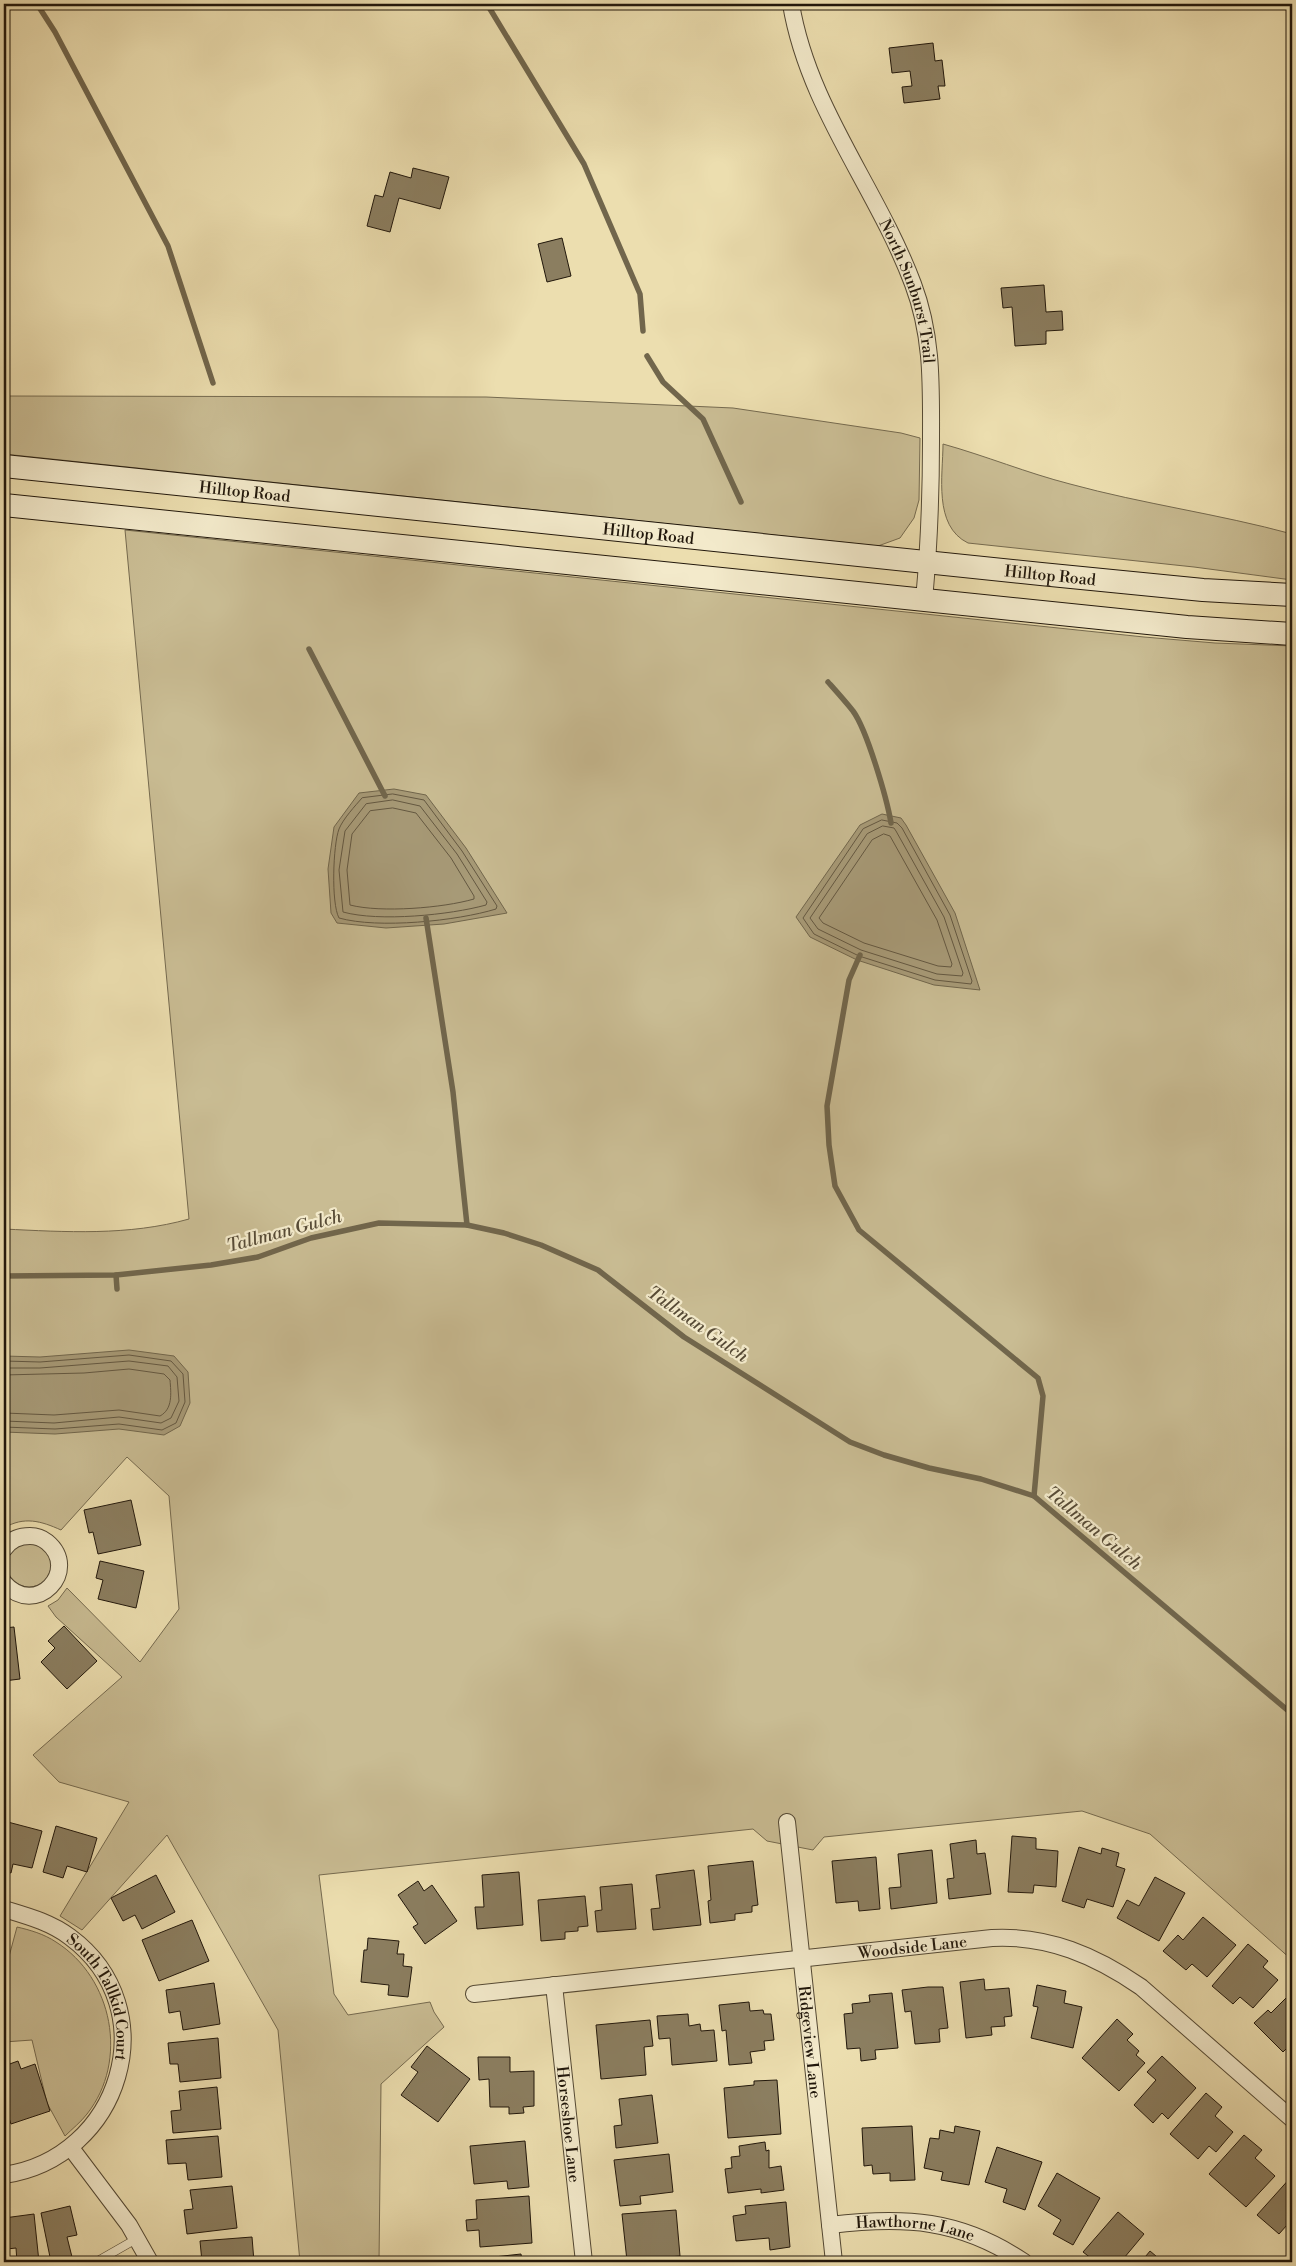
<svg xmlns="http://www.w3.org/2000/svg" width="1296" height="2266" viewBox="0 0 1296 2266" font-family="'Libre Bodoni',serif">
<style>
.green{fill:#c9bc93;stroke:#756a4f}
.water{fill:#a79a77;stroke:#71664c}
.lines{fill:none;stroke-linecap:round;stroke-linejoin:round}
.shore{stroke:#645841;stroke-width:1}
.stream{stroke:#71664c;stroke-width:5.5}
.building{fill:#8b7e60;stroke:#21170b}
.service-casing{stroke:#544934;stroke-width:9}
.minor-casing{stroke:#544934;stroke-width:18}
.secondary-casing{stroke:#21170b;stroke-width:24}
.service{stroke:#f3eacb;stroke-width:8}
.minor{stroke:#f3eacb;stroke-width:16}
.secondary{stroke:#f3eacb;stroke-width:22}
.labels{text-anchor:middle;stroke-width:4.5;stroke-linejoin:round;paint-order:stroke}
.street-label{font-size:16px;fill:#21170b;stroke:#f3eacb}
.water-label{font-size:18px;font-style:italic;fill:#574b36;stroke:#f3eacb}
</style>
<rect width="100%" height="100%" fill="#ecdeaf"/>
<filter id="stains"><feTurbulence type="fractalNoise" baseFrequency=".004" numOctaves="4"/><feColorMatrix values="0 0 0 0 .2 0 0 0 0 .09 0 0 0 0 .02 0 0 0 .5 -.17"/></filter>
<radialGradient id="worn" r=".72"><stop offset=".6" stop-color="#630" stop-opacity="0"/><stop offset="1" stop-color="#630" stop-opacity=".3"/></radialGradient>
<g class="green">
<path d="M 4,396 L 486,397 L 733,408 L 901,433 L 920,438 L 919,500 L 914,518 L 900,538 L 878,546 L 4,454 Z"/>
<path d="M 943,444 C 986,456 1027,473 1070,484 C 1143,504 1219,514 1292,534 L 1292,580 L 1194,567 L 968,543 C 933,526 943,475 943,444 Z"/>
<path d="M 125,530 L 1144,637 L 1215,643 L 1292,646 L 1292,1960 L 1150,1834 L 1082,1811 L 824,1837 L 813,1850 L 767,1841 L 753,1829 L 319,1875 L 334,1994 L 348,2015 L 430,2002 L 434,2012 L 444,2027 L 381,2084 L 379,2262 L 300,2262 L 278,2030 L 167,1835 L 82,1930 L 60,1916 L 129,1802 L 59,1782 L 33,1755 L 122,1677 L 56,1617 L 48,1606 L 58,1600 L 67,1588 L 140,1662 L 179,1609 L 169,1496 L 127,1457 L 61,1530 C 41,1521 24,1516 4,1528 L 4,1229 C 65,1232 129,1236 189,1219 Z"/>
<circle cx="29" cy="1565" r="22"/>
<path d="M 17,1927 C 30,1930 44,1934 56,1942 C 113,1978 129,2061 87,2114 C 81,2122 72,2129 65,2136 L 47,2103 L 32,2040 L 4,2042 L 4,1975 Z"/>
</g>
<g class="water">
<path d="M 394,789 L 426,795 L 466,848 L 507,913 L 444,924 L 386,928 L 337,923 L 331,913 L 328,869 L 334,827 L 359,793 Z"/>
<path d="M 882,814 L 901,818 L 906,825 L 955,913 L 980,990 L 934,985 L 857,960 L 810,937 L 796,917 L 860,825 Z"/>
<path d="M 129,1350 L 174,1356 L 188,1372 L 190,1403 L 180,1426 L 164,1435 L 119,1429 L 55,1434 L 4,1432 L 4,1356 L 40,1357 Z"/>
</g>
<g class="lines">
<g class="shore">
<path d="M 393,794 L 424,800 L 462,851 L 497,906 L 496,909 C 457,921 378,929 339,918 C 331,903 333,845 339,829 C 343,819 355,806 362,798 Z"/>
<path d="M 393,800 L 420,806 L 457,854 L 487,902 L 486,905 C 450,915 379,922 343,912 L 339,870 L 345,831 L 366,804 Z"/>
<path d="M 393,808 L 416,813 L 451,858 L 474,896 L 474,899 C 443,908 381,913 350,905 L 347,870 L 352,834 L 370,811 Z"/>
<path d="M 882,820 L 897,823 L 902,828 L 950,915 L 972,981 L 971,984 L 935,980 L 859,956 L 814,934 L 803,918 L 863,829 Z"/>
<path d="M 883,826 L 894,828 L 896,831 L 944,917 L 963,973 L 962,976 L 937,974 L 861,950 L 818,929 L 810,918 L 867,834 Z"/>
<path d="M 884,834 L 890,836 L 937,920 L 952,964 L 951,967 L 938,966 L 864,943 L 823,923 L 819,918 L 872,840 Z"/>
<path d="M 4,1361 L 40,1362 L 129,1355 L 171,1361 L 183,1374 L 185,1402 L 176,1423 L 162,1430 L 119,1424 L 55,1429 L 4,1427"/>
<path d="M 4,1368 L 40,1368 L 129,1361 L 168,1366 L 177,1377 L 179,1401 L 171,1418 L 161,1423 L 119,1417 L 54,1423 L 4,1421"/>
<path d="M 4,1375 L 84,1373 L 129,1369 L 164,1374 L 170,1380 C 171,1393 173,1409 160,1416 L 119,1410 L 54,1415 L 4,1413"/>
</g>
<g class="stream">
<path d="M 37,4 L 55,32 L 168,246 L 213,383"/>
<path d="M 487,4 L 584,164 L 640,294 L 643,331"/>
<path d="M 647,356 L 663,382 L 703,419 L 741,502"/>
<path d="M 309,649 L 385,796"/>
<path d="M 828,682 C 836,691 845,701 853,711 C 867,730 887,799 891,823"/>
<path d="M 426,918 L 453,1092 L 467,1225"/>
<path d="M 860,955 L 849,980 L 827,1106 L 829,1145 L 835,1186 L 859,1230 L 1038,1378 L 1043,1396 L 1034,1496"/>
<path d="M 116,1275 L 117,1289"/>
<path d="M 4,1276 L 116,1275 L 211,1265 L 258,1257 L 311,1238 L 379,1223 L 467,1225 L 504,1233 L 541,1245 L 598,1270 L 684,1337 L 850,1442 L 884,1455 L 929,1468 L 981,1479 L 1034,1496 L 1292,1714"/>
</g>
</g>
<g class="building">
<path d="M 933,43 L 935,61 L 942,60 L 945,86 L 938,86 L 940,99 L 904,103 L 902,87 L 912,86 L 910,71 L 892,73 L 889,48 Z"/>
<path d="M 413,168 L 449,177 L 440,209 L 399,198 L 390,232 L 367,226 L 375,195 L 383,197 L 390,172 L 411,178 Z"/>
<path d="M 562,238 L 571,276 L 547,282 L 538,244 Z"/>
<path d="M 1044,285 L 1046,312 L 1062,311 L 1063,330 L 1046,331 L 1046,344 L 1015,346 L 1012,307 L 1003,308 L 1001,288 Z"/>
<path d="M 131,1500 L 141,1545 L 98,1554 L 93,1532 L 89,1533 L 84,1510 Z"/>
<path d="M 100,1561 L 144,1571 L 136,1608 L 98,1599 L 103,1580 L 96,1578 Z"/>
<path d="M 64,1626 L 97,1661 L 67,1689 L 41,1662 L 55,1648 L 48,1641 Z"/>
<path d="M 14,1627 L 20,1679 L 4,1681 L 4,1628 Z"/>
<path d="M 4,1821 L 42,1831 L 32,1868 L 13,1864 L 11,1873 L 4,1871 Z"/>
<path d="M 56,1826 L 97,1838 L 87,1872 L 67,1866 L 63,1878 L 43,1872 Z"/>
<path d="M 1012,1836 L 1036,1838 L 1036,1849 L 1058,1851 L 1056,1887 L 1034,1885 L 1033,1893 L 1008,1892 Z"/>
<path d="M 976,1840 L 977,1854 L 985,1853 L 991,1894 L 949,1899 L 947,1879 L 954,1878 L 950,1844 Z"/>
<path d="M 1079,1847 L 1101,1854 L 1102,1848 L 1119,1853 L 1116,1866 L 1125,1869 L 1113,1907 L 1087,1899 L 1084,1908 L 1062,1901 Z"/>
<path d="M 932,1850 L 937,1903 L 891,1909 L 889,1888 L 901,1887 L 898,1854 Z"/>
<path d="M 876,1857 L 880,1909 L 859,1911 L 858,1901 L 836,1903 L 832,1861 Z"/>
<path d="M 753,1861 L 758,1905 L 752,1906 L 752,1912 L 735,1914 L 735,1920 L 710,1923 L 708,1901 L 711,1900 L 708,1866 Z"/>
<path d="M 694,1870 L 701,1925 L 653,1930 L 651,1909 L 660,1908 L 656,1875 Z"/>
<path d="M 519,1872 L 523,1925 L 477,1929 L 475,1907 L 484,1907 L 482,1875 Z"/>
<path d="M 156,1875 L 175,1912 L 142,1929 L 135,1915 L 123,1921 L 111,1898 Z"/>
<path d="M 1155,1877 L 1185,1893 L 1159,1941 L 1117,1918 L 1127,1900 L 1139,1906 Z"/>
<path d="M 418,1881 L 424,1891 L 432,1885 L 457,1921 L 425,1944 L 413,1927 L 418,1924 L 398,1895 Z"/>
<path d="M 632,1884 L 636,1929 L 597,1932 L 595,1911 L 602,1910 L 600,1887 Z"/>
<path d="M 585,1896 L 588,1926 L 578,1927 L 578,1931 L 565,1932 L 565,1939 L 541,1941 L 538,1900 Z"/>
<path d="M 1203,1917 L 1236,1945 L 1207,1977 L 1192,1964 L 1186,1970 L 1163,1951 L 1178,1935 L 1183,1940 Z"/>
<path d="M 192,1920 L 209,1961 L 159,1981 L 142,1940 Z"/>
<path d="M 368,1938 L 399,1941 L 397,1954 L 404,1954 L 403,1966 L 412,1967 L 408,1997 L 388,1995 L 389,1985 L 361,1982 L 364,1950 L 367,1950 Z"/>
<path d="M 1248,1944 L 1268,1961 L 1263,1967 L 1278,1980 L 1253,2008 L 1240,1997 L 1233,2004 L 1212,1986 Z"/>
<path d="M 4,1948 L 7,1949 L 4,1962 Z"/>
<path d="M 984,1979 L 985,1990 L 1009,1988 L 1012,2016 L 1004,2017 L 1005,2026 L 991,2027 L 992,2035 L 966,2038 L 960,1982 Z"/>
<path d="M 214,1983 L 220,2024 L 183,2030 L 180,2011 L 169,2013 L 166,1990 Z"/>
<path d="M 1037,1985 L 1066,1991 L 1064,2003 L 1082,2007 L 1073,2048 L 1031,2038 L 1038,2007 L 1033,2006 Z"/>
<path d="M 928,1987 L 943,1987 L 948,2028 L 939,2029 L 940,2042 L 915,2044 L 911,2011 L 905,2012 L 902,1990 Z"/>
<path d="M 1292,1992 L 1292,2043 L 1283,2052 L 1254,2023 L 1268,2010 L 1271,2013 Z"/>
<path d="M 892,1993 L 898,2048 L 875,2050 L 876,2059 L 861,2061 L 860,2048 L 847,2049 L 844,2014 L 853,2013 L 852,2004 L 870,2002 L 869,1995 Z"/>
<path d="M 749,2002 L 750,2011 L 763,2010 L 764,2014 L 771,2014 L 774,2040 L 764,2041 L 765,2050 L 750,2052 L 752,2063 L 729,2065 L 726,2030 L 722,2031 L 719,2005 Z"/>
<path d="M 688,2014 L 689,2026 L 700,2024 L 701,2031 L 714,2030 L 717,2061 L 672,2065 L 670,2038 L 659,2039 L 657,2016 Z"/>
<path d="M 1117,2019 L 1133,2034 L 1127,2040 L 1139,2051 L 1136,2055 L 1145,2063 L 1119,2091 L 1082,2058 Z"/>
<path d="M 650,2020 L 653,2046 L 644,2047 L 646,2075 L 601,2079 L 596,2025 Z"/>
<path d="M 218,2038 L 221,2078 L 180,2082 L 178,2064 L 170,2064 L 168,2043 Z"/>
<path d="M 427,2046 L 470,2079 L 438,2122 L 401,2095 L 418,2072 L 411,2067 Z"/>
<path d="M 1162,2056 L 1196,2088 L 1168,2119 L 1162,2113 L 1153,2123 L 1134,2105 L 1156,2080 L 1147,2072 Z"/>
<path d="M 478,2057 L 510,2057 L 510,2072 L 534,2071 L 534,2106 L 523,2107 L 524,2113 L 509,2114 L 509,2107 L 490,2107 L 489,2079 L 479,2080 Z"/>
<path d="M 18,2061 L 21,2069 L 35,2064 L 50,2111 L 11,2124 L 4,2103 L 4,2084 L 9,2082 L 4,2066 Z"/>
<path d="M 777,2080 L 781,2134 L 728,2138 L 724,2088 L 754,2085 L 754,2081 Z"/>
<path d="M 217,2087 L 221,2129 L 173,2133 L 171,2111 L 181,2110 L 179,2091 Z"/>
<path d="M 1206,2093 L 1222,2107 L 1215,2116 L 1233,2132 L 1216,2152 L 1209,2146 L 1198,2159 L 1170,2134 Z"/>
<path d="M 652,2095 L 658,2143 L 616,2148 L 614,2126 L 622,2125 L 619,2099 Z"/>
<path d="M 912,2126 L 915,2180 L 890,2181 L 890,2173 L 873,2174 L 872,2165 L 864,2166 L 862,2128 Z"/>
<path d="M 955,2126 L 980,2131 L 969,2185 L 941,2180 L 943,2172 L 924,2168 L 930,2138 L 939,2139 L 940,2130 L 954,2133 Z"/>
<path d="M 1244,2135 L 1262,2150 L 1255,2158 L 1275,2176 L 1246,2207 L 1209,2174 Z"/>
<path d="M 218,2136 L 222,2177 L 188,2180 L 186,2163 L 168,2164 L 166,2140 Z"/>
<path d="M 525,2141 L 529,2187 L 508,2189 L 507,2181 L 474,2184 L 470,2146 Z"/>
<path d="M 765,2142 L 766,2151 L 769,2150 L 769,2168 L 781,2166 L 784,2190 L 761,2193 L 761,2189 L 728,2193 L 725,2169 L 732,2168 L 731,2157 L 740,2156 L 739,2146 Z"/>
<path d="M 997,2147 L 1042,2162 L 1025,2210 L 1003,2202 L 1007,2189 L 985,2182 Z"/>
<path d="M 669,2154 L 673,2192 L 640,2196 L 641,2204 L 620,2206 L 614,2160 Z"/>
<path d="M 1057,2173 L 1100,2198 L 1073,2245 L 1053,2234 L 1061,2220 L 1038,2206 Z"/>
<path d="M 1292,2176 L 1292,2229 L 1287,2225 L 1279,2234 L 1257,2215 Z"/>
<path d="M 232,2186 L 237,2228 L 187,2234 L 184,2210 L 193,2209 L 190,2190 Z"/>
<path d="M 529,2196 L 532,2243 L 480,2247 L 479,2230 L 467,2231 L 466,2220 L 477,2219 L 476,2200 Z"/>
<path d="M 786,2202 L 790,2247 L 770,2250 L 769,2238 L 736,2241 L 733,2216 L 746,2214 L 745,2206 Z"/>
<path d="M 70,2206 L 77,2235 L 67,2237 L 73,2261 L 51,2262 L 41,2213 Z"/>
<path d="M 676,2210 L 680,2256 L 627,2261 L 622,2214 Z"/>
<path d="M 1118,2212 L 1144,2234 L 1124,2258 L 1128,2262 L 1096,2262 L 1083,2252 Z"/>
<path d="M 34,2214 L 39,2262 L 17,2262 L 16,2248 L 7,2249 L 4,2218 Z"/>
<path d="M 252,2237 L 254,2262 L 202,2262 L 200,2241 Z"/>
<path d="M 1150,2251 L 1163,2262 L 1141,2262 Z"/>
<path d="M 521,2254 L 522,2262 L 467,2262 L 467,2260 Z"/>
</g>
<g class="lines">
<g class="service-casing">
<path id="service" d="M 96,2262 L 138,2238"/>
</g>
<g class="minor-casing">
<g id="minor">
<path id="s1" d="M 791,4 C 808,107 877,188 913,284 C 933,337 931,386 931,441 C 931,495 929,547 924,600"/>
<path d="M 4,1549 C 10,1540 19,1536 30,1536 C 37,1536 42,1538 47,1542 C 81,1570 36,1619 4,1583"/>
<path id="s2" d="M 787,1822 L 834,2262"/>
<path id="s3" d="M 4,1909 C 27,1916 50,1922 70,1937 C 167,2009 121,2158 4,2175"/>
<path id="s4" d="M 554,1985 L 584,2262"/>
<path id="s5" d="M 474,1994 L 992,1938 C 1048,1935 1096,1956 1141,1987 L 1292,2119"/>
<path d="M 71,2148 L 129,2225 L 150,2262"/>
<path id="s6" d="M 830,2225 C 904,2216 960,2219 1024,2262"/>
</g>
</g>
<g class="secondary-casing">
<g id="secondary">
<path id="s7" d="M 4,466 L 1041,574 L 1203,590 L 1292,595"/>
<path d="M 4,505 L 1187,627 L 1292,634"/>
</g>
</g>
<use href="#service" class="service"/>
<use href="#minor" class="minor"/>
<use href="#secondary" class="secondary"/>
</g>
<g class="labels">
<g class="street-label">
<text dy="6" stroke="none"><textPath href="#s1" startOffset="312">North Sunburst Trail</textPath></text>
<text dy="6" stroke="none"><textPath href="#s7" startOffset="242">Hilltop Road</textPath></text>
<text dy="6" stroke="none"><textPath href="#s7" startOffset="648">Hilltop Road</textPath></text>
<text dy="6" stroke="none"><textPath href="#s7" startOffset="1052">Hilltop Road</textPath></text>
<text dy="6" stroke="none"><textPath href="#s5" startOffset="441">Woodside Lane</textPath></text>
<text dy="6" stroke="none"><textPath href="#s3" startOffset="142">South Tallkid Court</textPath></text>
<text dy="6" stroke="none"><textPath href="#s2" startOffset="221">Ridgeview Lane</textPath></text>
<text dy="6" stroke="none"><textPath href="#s4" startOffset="140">Horseshoe Lane</textPath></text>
<text dy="6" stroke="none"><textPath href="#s6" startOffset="86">Hawthorne Lane</textPath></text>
</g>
<g class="water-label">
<text transform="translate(284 1231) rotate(-15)" y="6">Tallman Gulch</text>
<text transform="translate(698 1324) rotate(35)" y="6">Tallman Gulch</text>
<text transform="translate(1094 1528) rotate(40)" y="6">Tallman Gulch</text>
</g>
</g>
<rect width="1296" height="2266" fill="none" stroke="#ecdeaf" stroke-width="20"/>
<rect x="5" y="5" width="1286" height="2256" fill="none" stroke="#21170b" stroke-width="2.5"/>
<rect x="10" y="10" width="1276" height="2246" fill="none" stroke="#21170b"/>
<rect width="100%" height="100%" filter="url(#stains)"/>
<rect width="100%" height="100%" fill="url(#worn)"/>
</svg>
